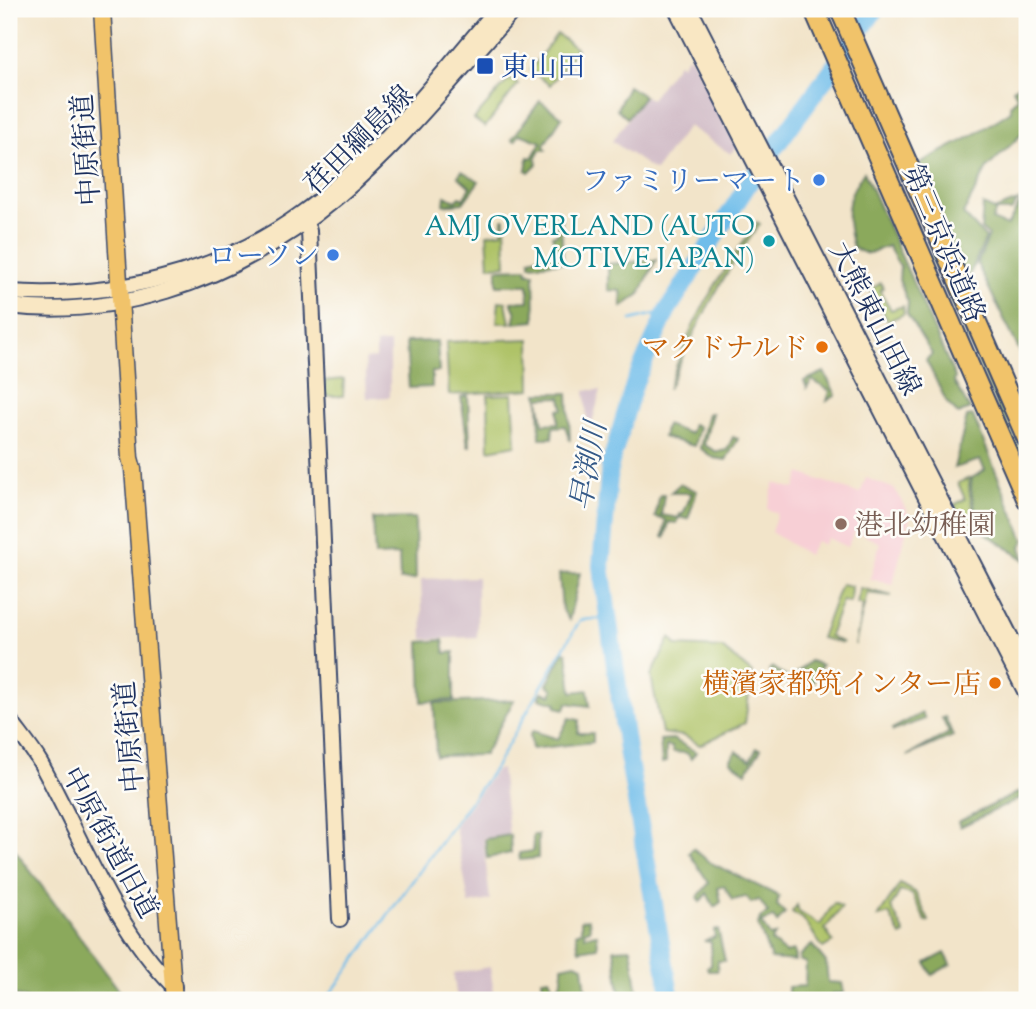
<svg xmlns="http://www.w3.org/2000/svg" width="1036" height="1009" viewBox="0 0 1036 1009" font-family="'Sorts Mill Goudy','Noto Serif JP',serif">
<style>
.built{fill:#f7cfd5}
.industrial{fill:#d2bdc8}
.green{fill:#afc367;stroke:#657962;stroke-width:2}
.forest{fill:#8ba95c;stroke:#536c5d;stroke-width:2}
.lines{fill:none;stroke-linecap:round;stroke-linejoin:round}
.stream{stroke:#70bdea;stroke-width:2.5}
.river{stroke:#70bdea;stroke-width:18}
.secondary-casing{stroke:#3b4a6e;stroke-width:18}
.primary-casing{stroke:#3b4a6e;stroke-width:19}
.highway-casing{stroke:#3b4a6e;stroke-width:23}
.secondary{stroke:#f9e7c3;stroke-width:14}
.primary{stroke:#f1c36a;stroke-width:16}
.highway{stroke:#f1c36a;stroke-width:19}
.transit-dot{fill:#1a4fb4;stroke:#fdfcf7;stroke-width:2.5}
.shop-dot{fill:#3f7fe0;stroke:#fdfcf7;stroke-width:2.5}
.culture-dot{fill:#0f9aa8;stroke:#fdfcf7;stroke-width:2.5}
.food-dot{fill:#e8710a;stroke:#fdfcf7;stroke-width:2.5}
.education-dot{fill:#8d6e63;stroke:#fdfcf7;stroke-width:2.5}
.labels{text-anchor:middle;stroke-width:5;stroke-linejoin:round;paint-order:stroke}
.transit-label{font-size:28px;fill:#164399;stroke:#fdfcf7;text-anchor:start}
.street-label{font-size:28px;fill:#1b2f5e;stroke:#fdfcf7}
.shop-label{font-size:28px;fill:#366cbe;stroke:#fdfcf7;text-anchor:end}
.culture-label{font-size:28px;fill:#0d838f;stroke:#fdfcf7;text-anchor:end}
.food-label{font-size:28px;fill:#c56008;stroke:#fdfcf7;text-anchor:end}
.education-label{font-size:28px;fill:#785e54;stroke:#fdfcf7;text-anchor:start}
.water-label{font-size:30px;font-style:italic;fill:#355a88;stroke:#fdfcf7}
</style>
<rect width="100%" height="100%" fill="#fdfcf7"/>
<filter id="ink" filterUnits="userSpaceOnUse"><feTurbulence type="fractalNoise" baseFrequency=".0143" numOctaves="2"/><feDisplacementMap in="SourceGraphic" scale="14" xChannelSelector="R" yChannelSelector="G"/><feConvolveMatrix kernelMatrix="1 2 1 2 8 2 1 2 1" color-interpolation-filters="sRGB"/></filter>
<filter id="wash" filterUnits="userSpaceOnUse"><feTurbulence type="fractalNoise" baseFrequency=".00686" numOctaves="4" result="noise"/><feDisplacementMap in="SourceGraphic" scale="28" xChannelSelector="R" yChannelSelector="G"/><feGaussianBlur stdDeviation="1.57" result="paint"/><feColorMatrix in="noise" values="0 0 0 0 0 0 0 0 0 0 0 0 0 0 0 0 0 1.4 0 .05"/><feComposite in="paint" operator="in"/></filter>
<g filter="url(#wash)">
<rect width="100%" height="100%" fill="#f2e4c9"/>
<path class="built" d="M 800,473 L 860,494 L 866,478 L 895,489 L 910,517 L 893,584 L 870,579 L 880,543 L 855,531 L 847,547 L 828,538 L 823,545 L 816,541 L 808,555 L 771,532 L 777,513 L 767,509 L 774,483 L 795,489 Z"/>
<g class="industrial">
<path d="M 688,56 L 693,60 L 737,146 L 731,154 L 688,126 L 655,171 L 612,141 L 645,96 L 651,99 L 678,63 L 681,65 Z"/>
<path d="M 390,343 L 390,397 L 367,398 L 365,359 L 376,358 L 376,344 Z"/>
<path d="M 585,390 L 601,390 L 592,423 L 587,423 Z"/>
<path d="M 477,577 L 477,637 L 423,639 L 421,579 Z"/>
<path d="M 501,769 L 509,834 L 483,838 L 490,900 L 469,904 L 455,826 L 496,770 Z"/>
<path d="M 490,967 L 495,1000 L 457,1000 L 453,973 Z"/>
</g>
<g class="green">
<path d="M 557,34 L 577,49 L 550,85 L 530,70 Z"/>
<path d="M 509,79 L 518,84 L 485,127 L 474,119 Z"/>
<path d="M 503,219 L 505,219 L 506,265 L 489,266 L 487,234 L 502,232 Z"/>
<path d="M 757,222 L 760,224 C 721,277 695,328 668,389 C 690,322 716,280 757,222 Z"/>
<path d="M 935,254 L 1027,466 L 1027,474 L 930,256 Z"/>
<path d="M 881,283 L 883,288 L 880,291 L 891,310 L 903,306 L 904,314 L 888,321 L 870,290 Z"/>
<path d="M 499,301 L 506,302 L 510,323 L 497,323 Z"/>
<path d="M 530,339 L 531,389 L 449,395 L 446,342 Z"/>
<path d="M 344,379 L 343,396 L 325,396 L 324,381 Z"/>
<path d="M 513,394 L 516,445 L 489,450 L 488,395 Z"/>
<path d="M 970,478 C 966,494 976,509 975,527 L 968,530 L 954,505 L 965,499 L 958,483 Z"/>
<path d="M 841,584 L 851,586 L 850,602 L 842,601 L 829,636 L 843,643 L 821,638 Z"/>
<path d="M 860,588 L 892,596 L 867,593 L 855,645 L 863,605 L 857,603 Z"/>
<path d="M 670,638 L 677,646 L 722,648 L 752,673 L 745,723 L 700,745 L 684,736 L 662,733 L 651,676 Z"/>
<path d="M 900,884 L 915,892 L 929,921 L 926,922 L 912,894 L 900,891 L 891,907 L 905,934 L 901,936 L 889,914 L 878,917 Z"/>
<path d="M 834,903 L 842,907 L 825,929 L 833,942 L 823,948 L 803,919 L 792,912 L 797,905 L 799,912 L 820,925 Z"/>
</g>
<g class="forest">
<path d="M 1027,78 L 1027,129 L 987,168 L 963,214 L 986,238 L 966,283 L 918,164 L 972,136 L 1011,111 L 1010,105 L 1018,98 L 1013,89 Z"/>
<path d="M 628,86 L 644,96 L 627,118 L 617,109 Z"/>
<path d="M 540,101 L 562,117 L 544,145 L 546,150 L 540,150 L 536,157 L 537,164 L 529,172 L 526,170 L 528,157 L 532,158 L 541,142 L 520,134 L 515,141 L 512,139 Z"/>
<path d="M 462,171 L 479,181 L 463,203 L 444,205 L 445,196 L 456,201 L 460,197 L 463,199 L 470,187 L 458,176 Z"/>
<path d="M 864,172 L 955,377 L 954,382 L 970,409 L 958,414 L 947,403 L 926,360 L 932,354 L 907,314 L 908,302 L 899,280 L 900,267 L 888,246 L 867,254 L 853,248 C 845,217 844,198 864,172 Z"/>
<path d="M 1018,201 L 1011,211 L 996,211 L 992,220 L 1007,226 L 1021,202 L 1027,209 L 1024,223 L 1027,226 L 1027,340 L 1025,343 L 1027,366 L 977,264 L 989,236 L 981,229 L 983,205 L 994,210 Z"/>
<path d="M 561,219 L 563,262 L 530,265 L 530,259 L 557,252 L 552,235 L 557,235 L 557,222 Z"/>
<path d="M 656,260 L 640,294 L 622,307 L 621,291 L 608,290 L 608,264 Z"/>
<path d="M 527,268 L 528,273 L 534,273 L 535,321 L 514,323 L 516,313 L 511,302 L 529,301 L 528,285 L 497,285 L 497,269 Z"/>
<path d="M 437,341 L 439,372 L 432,372 L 432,387 L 409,388 L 406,342 Z"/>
<path d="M 824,372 L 836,395 L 827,401 L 830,391 L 812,380 L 807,388 L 804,381 Z"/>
<path d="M 538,393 L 568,393 L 570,441 L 565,426 L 553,427 L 552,438 L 540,438 L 539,399 L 543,424 L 558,423 L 558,410 L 563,409 L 561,397 L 539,398 Z"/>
<path d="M 468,396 L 470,446 L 468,446 L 461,397 Z"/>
<path d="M 708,413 L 712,413 L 704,445 L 717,452 L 727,450 L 733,437 L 738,439 L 726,460 L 714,458 L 700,448 Z"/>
<path d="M 973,416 L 1024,540 L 1021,547 L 1025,560 L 977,527 C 978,510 968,494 972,478 L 985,470 L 980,460 L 954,468 L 967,417 Z"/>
<path d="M 693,424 L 699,427 L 694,446 L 663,437 L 666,425 L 690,434 Z"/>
<path d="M 680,484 L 697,491 L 688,519 L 679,517 L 680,514 L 683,514 L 692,493 L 670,493 Z"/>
<path d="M 660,495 L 664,495 L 661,515 L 679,518 L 677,523 L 669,522 L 665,538 L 663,537 L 666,520 L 655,517 Z"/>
<path d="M 415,518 L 416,579 L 400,580 L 399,555 L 375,556 L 373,519 Z"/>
<path d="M 580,573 L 569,620 L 562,609 L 559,574 Z"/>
<path d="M 443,640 L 445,653 L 454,652 L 454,700 L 422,702 L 420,642 Z"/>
<path d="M 564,651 L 567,652 L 572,692 L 588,690 L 590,706 L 567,703 L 565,709 L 556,707 L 557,703 L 539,698 L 542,692 L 551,695 L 553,689 L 547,685 Z"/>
<path d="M 810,661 L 822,665 L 807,693 L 809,684 L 803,682 L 798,690 L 769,670 L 772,667 L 790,679 Z"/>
<path d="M 514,700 L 484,755 L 436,756 L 434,703 Z"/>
<path d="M 922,713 L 925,719 L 893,731 L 892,729 Z"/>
<path d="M 945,717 L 953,736 L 907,756 L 949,733 L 942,718 Z"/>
<path d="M 569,718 L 579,720 L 578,733 L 593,733 L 593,742 L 532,749 L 530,734 L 533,731 L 558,739 Z"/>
<path d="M 673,739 L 696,752 L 691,759 L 687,753 L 673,752 L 672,747 L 666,746 L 666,762 L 662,763 L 660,740 Z"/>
<path d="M 757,748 L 761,749 L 746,772 L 730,761 L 736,751 L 750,760 Z"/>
<path d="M 1021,791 L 1023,797 L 960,827 L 958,822 Z"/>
<path d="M 510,835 L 511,853 L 487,858 L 485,839 Z"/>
<path d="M 533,835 L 538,835 L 538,858 L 520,860 L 519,853 L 533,851 Z"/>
<path d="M 9,842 L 119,990 L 126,1000 L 28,1000 L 9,993 Z"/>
<path d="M 693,848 L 709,862 L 779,896 L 777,905 L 785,913 L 777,923 L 773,917 L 761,923 L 770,936 L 775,935 L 771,941 L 785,953 L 794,951 L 795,961 L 771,959 L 758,925 L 760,918 L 768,913 L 759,900 L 751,903 L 746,897 L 732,900 L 724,886 L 718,888 L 721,902 L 714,907 L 707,893 L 700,902 L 697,898 L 709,883 L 689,853 Z"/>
<path d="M 589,919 L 590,929 L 584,931 L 585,936 L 597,934 L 598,947 L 579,950 L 576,933 L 581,931 L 581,920 Z"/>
<path d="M 718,929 L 725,961 L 718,961 L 717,971 L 708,971 L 707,967 L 711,966 L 711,942 L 704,941 L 715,937 L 714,930 Z"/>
<path d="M 812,945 L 826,962 L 828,982 L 842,983 L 844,993 L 832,994 L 832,1000 L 788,1000 L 788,987 L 805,986 L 806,963 L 799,960 L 800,955 Z"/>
<path d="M 631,948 L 639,1000 L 621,1000 L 614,949 Z"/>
<path d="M 945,953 L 951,964 L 932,975 L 926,963 Z"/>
<path d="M 575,963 L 583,966 L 587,1000 L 544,1000 L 542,979 L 549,978 L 556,990 L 562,980 L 562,966 Z"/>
</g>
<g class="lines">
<g class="stream">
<path d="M 631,320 L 667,311"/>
<path d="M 326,1000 L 494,769 L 580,620 L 607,618"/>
</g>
<path class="river" d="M 671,1000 L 627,750 L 601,566 L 610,465 L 635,382 L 667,311 L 749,183 L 876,9"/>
</g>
</g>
<g filter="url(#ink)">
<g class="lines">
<g class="secondary-casing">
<g id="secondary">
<path d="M 676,9 L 1027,695"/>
<path d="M 690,9 L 1027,669"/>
<path d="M 302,214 L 309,231 L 340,919"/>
<path d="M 9,292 C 110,299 219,274 302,213 C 377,159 437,79 497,9"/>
<path d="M 9,306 C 63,313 113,307 166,291 C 328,242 407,128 515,9"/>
<path d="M 9,719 C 19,733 31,747 40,762 C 82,837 112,925 174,987"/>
</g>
</g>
<g class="primary-casing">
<path id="primary" d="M 102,9 L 130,458 L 133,469 L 174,1000"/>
</g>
<g class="highway-casing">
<g id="highway">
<path d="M 814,9 L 1027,499"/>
<path d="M 840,9 L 1027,438"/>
</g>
</g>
<use href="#secondary" class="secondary"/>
<use href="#primary" class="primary"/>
<use href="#highway" class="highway"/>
</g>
</g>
<rect class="transit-dot" x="476" y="57" width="18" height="18" rx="3.5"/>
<g class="shop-dot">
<circle cx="819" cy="180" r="7"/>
<circle cx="333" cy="255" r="7"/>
</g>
<circle class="culture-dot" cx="769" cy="241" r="7"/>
<g class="food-dot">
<circle cx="822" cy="347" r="7"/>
<circle cx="995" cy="683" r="7"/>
</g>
<circle class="education-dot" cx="841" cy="524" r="7"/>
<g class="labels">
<g class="transit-label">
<text x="501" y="76">東山田</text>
</g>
<g class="street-label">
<text transform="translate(358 139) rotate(-45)" y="10">荏田綱島線</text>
<text transform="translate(85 150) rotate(-94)" y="10">中原街道</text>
<text transform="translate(945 243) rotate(67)" y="10">第三京浜道路</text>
<text transform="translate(876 318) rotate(63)" y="10">大熊東山田線</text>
<text transform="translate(128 737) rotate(-95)" y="10">中原街道</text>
<text transform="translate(111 842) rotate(61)" y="10">中原街道旧道</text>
</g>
<g class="shop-label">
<text x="805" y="190">ファミリーマート</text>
<text x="319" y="265">ローソン</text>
</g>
<g class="culture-label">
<text x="755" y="235">AMJ OVERLAND (AUTO<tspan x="755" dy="32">MOTIVE JAPAN)</tspan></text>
</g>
<g class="food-label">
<text x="808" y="357">マクドナルド</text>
<text x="981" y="693">横濱家都筑インター店</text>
</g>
<g class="education-label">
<text x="855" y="534">港北幼稚園</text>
</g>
<g class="water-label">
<text transform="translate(588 466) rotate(-80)" y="10">早渕川</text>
</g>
</g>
<rect width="1036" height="1009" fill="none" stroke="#fdfcf7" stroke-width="35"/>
</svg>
